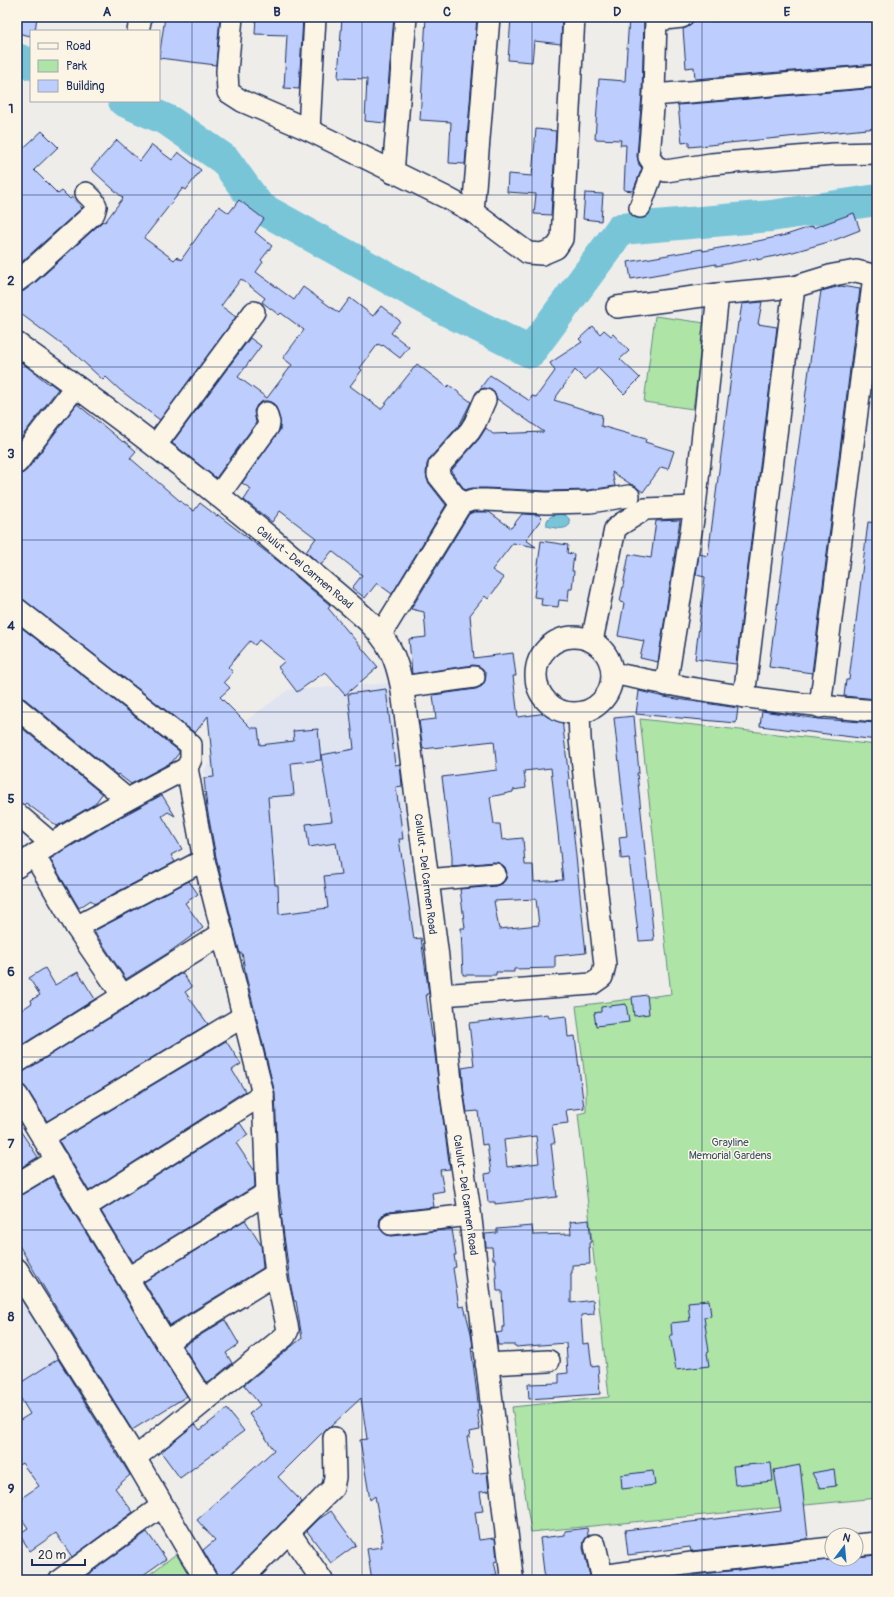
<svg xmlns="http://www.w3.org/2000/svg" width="894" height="1597" viewBox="0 0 894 1597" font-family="Pangolin,sans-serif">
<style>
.built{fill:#e0e4f0}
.green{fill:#aee4a6;stroke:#648a82}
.water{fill:#79c5d8;stroke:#5389a7}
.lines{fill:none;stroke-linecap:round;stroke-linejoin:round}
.river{stroke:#79c5d8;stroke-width:32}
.building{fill:#bdcefe;stroke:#1b2f5e;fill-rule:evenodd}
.street-casing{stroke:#1b2f5e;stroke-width:24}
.secondary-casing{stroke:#1b2f5e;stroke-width:25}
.street{stroke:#fcf5e5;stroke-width:21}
.secondary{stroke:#fcf5e5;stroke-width:22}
.grid{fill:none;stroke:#1b2f5e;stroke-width:1;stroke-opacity:0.55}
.labels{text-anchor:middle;stroke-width:3;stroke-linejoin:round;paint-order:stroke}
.street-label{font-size:11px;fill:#1b2f5e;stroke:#fcf5e5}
.park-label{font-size:11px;fill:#38536c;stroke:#fcf5e5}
.neatline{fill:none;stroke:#1b2f5e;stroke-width:1.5}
.grid-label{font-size:13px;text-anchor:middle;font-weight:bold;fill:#1b2f5e}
</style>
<rect width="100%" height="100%" fill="#efedea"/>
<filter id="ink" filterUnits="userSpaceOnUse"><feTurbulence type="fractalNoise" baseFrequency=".025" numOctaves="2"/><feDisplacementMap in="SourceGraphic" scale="8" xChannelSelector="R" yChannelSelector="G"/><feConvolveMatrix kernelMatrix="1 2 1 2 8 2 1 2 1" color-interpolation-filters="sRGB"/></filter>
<g filter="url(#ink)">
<g class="built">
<path d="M 390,683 L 420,933 L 277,946 L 278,873 L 211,875 L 204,771 L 227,734 L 288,690 Z"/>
<path d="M 17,1292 L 69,1370 L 17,1405 Z"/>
</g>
<g class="green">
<path d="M 655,316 L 705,323 L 693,409 L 644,402 Z"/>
<path d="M 640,719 L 877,745 L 877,1498 L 531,1532 L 512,1407 L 609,1397 L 578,1114 L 586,1112 L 586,1087 L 576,1006 L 671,994 Z"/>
<path d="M 176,1554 L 193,1580 L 142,1580 Z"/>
</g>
<path class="water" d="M 561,514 C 567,515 570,518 570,524 C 566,531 554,528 547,526 C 545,516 554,515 561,514 Z"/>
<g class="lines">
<g class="river">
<path d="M 17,59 L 31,64"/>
<path d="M 124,101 L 169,121 L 225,160 L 259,207 L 448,311 L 530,352 L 621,229 L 771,216 L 877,200"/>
</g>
</g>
<g class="building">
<path d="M 17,17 L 37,17 L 35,31 L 31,31 L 31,36 L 17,33 Z"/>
<path d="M 165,17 L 220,17 L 216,65 L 159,58 Z"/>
<path d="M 256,17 L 303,17 L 299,89 L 284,88 L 287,35 L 255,34 Z"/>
<path d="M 342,17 L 394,17 L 385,123 L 365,121 L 367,79 L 338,78 Z"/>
<path d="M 426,17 L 477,17 L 465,164 L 449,163 L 451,122 L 420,120 Z"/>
<path d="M 511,17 L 562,17 L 561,44 L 534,41 L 532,62 L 508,60 Z"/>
<path d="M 629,17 L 644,17 L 642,94 L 637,156 L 639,165 L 642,168 L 633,191 L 624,190 L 626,145 L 620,145 L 621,140 L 595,139 L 599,79 L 625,81 Z"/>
<path d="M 694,17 L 704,17 L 705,22 L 753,17 L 877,17 L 877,64 L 695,79 L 694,67 L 686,68 L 683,29 L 689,26 L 693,22 Z"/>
<path d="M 877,88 L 877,128 L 689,147 L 689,142 L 682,143 L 678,105 Z"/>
<path d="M 536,129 L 556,131 L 551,215 L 534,214 L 536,194 L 507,192 L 508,174 L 532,176 Z"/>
<path d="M 42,131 L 58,147 L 34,170 L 58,194 L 62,191 L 70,199 L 72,197 L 82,208 L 17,266 L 17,154 Z"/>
<path d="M 117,140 L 140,161 L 152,145 L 172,160 L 178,152 L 201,170 L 186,190 L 183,188 L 144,238 L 174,260 L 177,257 L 181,260 L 219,206 L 229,213 L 239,200 L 264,219 L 255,232 L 272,246 L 261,260 L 263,262 L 256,272 L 294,300 L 303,287 L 339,313 L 350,298 L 373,316 L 381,306 L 400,321 L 391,333 L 409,347 L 400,358 L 383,345 L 382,346 L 378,344 L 360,368 L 362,370 L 350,386 L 381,409 L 417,364 L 447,387 L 449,385 L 471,402 L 460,424 L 430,458 L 427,464 L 426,474 L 428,482 L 446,505 L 392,594 L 377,583 L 365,598 L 352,588 L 362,575 L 332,551 L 321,565 L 306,552 L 316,538 L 280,511 L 272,522 L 244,500 L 251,489 L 242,483 L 280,430 L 280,420 L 277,410 L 274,404 L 269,401 L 263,401 L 257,405 L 254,411 L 256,423 L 216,478 L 172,443 L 250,338 L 261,346 L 238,377 L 267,398 L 292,365 L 283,358 L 304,330 L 281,313 L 279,315 L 262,302 L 265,298 L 241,279 L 221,306 L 236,317 L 160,420 L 120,390 L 106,377 L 103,380 L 76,355 L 17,311 L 17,293 L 24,291 L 36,282 L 103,221 L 105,222 L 123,198 L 91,169 Z"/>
<path d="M 585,193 L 603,194 L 601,221 L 583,219 Z"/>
<path d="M 854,213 L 860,230 L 832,241 L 793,252 L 757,260 L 757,258 L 716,266 L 716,264 L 631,279 L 628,262 L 702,249 L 703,251 L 753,242 L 786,235 L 813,226 L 813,228 Z"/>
<path d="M 841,286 L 860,289 L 812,673 L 769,667 L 817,310 L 818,311 L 821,291 Z"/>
<path d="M 762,302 L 758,324 L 777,327 L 736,664 L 695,659 L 705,577 L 696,575 L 699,554 L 708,556 L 738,322 L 739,322 L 742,304 Z"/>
<path d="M 593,326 L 600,334 L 604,330 L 611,336 L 613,334 L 629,351 L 620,359 L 640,378 L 624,394 L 598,368 L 585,380 L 575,370 L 554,400 L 602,415 L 601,426 L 646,439 L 645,442 L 674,451 L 668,469 L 661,467 L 643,492 L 612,472 L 615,486 L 589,490 L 546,491 L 486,488 L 472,488 L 465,490 L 451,471 L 479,439 L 486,428 L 493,434 L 544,432 L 497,399 L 495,393 L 490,389 L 484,388 L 479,390 L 490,375 L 530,401 L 532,396 L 536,397 L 555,371 L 550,363 L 582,342 L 579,339 Z"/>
<path d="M 17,359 L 49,384 L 50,383 L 58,389 L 17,443 Z"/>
<path d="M 77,404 L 123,442 L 124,441 L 136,451 L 130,458 L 180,501 L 194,511 L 200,503 L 217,516 L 218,515 L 278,561 L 330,605 L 328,608 L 378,667 L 345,695 L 325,672 L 297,692 L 278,667 L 285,661 L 259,640 L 255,645 L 250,641 L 228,667 L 233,672 L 224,682 L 230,688 L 220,697 L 251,728 L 258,728 L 260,745 L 294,741 L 293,731 L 318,729 L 321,760 L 291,763 L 294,795 L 268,797 L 275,885 L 278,885 L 279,914 L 328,908 L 324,876 L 341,874 L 336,843 L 309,847 L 306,824 L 332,821 L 321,755 L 354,749 L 348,694 L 386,689 L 395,765 L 400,764 L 402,786 L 396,787 L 403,839 L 399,839 L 414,939 L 421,938 L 429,994 L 426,994 L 432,1037 L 433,1037 L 440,1097 L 450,1169 L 440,1170 L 444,1191 L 432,1193 L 434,1207 L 389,1212 L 384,1214 L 380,1219 L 379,1226 L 382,1231 L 387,1235 L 392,1236 L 452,1229 L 456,1255 L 454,1255 L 456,1267 L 453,1268 L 459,1307 L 464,1306 L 471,1333 L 473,1347 L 471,1347 L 479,1410 L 477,1410 L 480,1430 L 469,1432 L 470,1437 L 467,1437 L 473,1474 L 487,1472 L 489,1491 L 480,1492 L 483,1511 L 475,1512 L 479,1540 L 495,1538 L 497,1561 L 494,1562 L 497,1575 L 492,1575 L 493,1580 L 372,1580 L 367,1549 L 382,1547 L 381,1541 L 383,1541 L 375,1496 L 370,1500 L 360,1440 L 367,1439 L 361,1398 L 330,1427 L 327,1428 L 278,1477 L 302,1502 L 233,1572 L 226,1580 L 223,1580 L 217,1574 L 203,1550 L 215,1540 L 197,1520 L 274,1450 L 249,1414 L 260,1405 L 244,1385 L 302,1338 L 296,1301 L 294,1301 L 291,1287 L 281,1214 L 283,1216 L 279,1190 L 275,1093 L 246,976 L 242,953 L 240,954 L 216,857 L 207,808 L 204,778 L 214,777 L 208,716 L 195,733 L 24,600 L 17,597 L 17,475 L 22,474 L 27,470 Z"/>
<path d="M 474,512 L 489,512 L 511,528 L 522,514 L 539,515 L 542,518 L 526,540 L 536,547 L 513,543 L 492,570 L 504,578 L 488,599 L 485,596 L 470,615 L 474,658 L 513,653 L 516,676 L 513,676 L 518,717 L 561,711 L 569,779 L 568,779 L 586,953 L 555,956 L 555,968 L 514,969 L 514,972 L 496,972 L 496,975 L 463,975 L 461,928 L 465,928 L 460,889 L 496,886 L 502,884 L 506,879 L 507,873 L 505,867 L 500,863 L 494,862 L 452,866 L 452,856 L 442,777 L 497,770 L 494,741 L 423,749 L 419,721 L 436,719 L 433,695 L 476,689 L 482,686 L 485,681 L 486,675 L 483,669 L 479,666 L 473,665 L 412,674 L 409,639 L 426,637 L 424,612 L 411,609 L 469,514 ZM 551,768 L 563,880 L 534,882 L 533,865 L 525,865 L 523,838 L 502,840 L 500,824 L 494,824 L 490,797 L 513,792 L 513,790 L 526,788 L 524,771 ZM 536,899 L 539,925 L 499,929 L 494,901 Z"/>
<path d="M 680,520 L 658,662 L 640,658 L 644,641 L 618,636 L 624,603 L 620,602 L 629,554 L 651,558 L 656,521 Z"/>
<path d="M 868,522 L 877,523 L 877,699 L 844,696 L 846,680 L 849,680 Z"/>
<path d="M 541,541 L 568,545 L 567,553 L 574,554 L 572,571 L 574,571 L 572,589 L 569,589 L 568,601 L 559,600 L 558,607 L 541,605 L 542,598 L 534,597 Z"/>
<path d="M 17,624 L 179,751 L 179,753 L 172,762 L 131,784 L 118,774 L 117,775 L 25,699 L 17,696 Z"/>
<path d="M 639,691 L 664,697 L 738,708 L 736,723 L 636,714 Z"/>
<path d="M 762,711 L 819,719 L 877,723 L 877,740 L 760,726 Z"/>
<path d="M 634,716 L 639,773 L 637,773 L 640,802 L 654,940 L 639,941 L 629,858 L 621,859 L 621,855 L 619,837 L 627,836 L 614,718 Z"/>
<path d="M 17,724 L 102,794 L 95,804 L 57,826 L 26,803 L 24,805 L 17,802 Z"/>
<path d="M 162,795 L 175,816 L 168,812 L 162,816 L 182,849 L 171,855 L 175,862 L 94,904 L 91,900 L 79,908 L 50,859 L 106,825 Z"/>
<path d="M 189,881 L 198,894 L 185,903 L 203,928 L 168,953 L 126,979 L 94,931 Z"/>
<path d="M 45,968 L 55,985 L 78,972 L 95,999 L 17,1048 L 17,1013 L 32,1003 L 31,1000 L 40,995 L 29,978 Z"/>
<path d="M 182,973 L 192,987 L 185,992 L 208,1024 L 47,1121 L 27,1089 L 21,1084 L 17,1077 L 17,1074 L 23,1072 Z"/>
<path d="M 647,995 L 649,1014 L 634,1016 L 632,997 Z"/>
<path d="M 626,1004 L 629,1022 L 596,1026 L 594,1013 L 601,1012 L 601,1007 Z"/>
<path d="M 548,1014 L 549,1018 L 566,1016 L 568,1037 L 575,1036 L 584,1108 L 566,1110 L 568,1123 L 552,1125 L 555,1143 L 551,1143 L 557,1197 L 495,1204 L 495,1202 L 488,1202 L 485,1174 L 491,1173 L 487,1144 L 482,1145 L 478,1111 L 467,1112 L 464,1094 L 462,1068 L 474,1066 L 469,1023 ZM 536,1136 L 539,1163 L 507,1167 L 504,1140 Z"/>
<path d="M 226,1041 L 241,1064 L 232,1070 L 245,1091 L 89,1191 L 59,1141 Z"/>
<path d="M 240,1123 L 248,1135 L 236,1143 L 254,1170 L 255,1186 L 132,1262 L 101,1211 Z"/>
<path d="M 17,1126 L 38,1157 L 17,1170 Z"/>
<path d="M 52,1177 L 156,1348 L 187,1396 L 132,1430 L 49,1296 L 17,1242 L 17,1196 L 23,1194 Z"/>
<path d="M 245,1220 L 261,1245 L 263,1268 L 170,1325 L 144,1282 Z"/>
<path d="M 589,1220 L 591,1242 L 589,1243 L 590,1264 L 572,1265 L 572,1273 L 571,1273 L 571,1303 L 593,1300 L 594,1314 L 581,1315 L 583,1344 L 589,1343 L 592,1367 L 598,1366 L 600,1394 L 529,1399 L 528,1384 L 559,1383 L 559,1374 L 568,1373 L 566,1343 L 516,1347 L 515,1345 L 498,1345 L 496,1333 L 502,1332 L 502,1327 L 504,1327 L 502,1291 L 497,1291 L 495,1259 L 493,1259 L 492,1247 L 486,1247 L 485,1234 L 497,1233 L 497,1229 L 532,1226 L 533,1235 L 571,1234 L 570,1222 Z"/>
<path d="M 709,1300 L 711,1316 L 704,1317 L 709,1352 L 707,1353 L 709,1366 L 676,1370 L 670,1335 L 672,1335 L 671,1323 L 690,1321 L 688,1302 Z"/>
<path d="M 225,1320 L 239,1344 L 226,1353 L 232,1363 L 207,1384 L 183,1346 Z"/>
<path d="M 58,1359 L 130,1475 L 115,1488 L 133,1512 L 72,1557 L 56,1533 L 30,1551 L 19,1534 L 28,1528 L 17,1512 L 17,1501 L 39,1486 L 22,1463 L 17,1466 L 17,1422 L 30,1414 L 17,1392 L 17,1385 Z"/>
<path d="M 227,1409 L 244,1431 L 180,1478 L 161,1452 L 195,1424 L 200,1430 Z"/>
<path d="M 771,1463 L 773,1481 L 735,1485 L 733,1466 Z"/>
<path d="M 800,1465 L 808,1539 L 691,1551 L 690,1547 L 628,1555 L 625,1530 L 781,1511 L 774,1470 Z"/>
<path d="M 834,1469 L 836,1486 L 820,1488 L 812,1473 Z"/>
<path d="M 653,1471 L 655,1485 L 622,1489 L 621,1475 Z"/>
<path d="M 331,1511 L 356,1545 L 331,1563 L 307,1531 L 319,1519 Z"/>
<path d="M 587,1528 L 588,1536 L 584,1541 L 583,1548 L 591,1580 L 545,1580 L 540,1538 L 565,1535 L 565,1531 Z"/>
<path d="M 147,1532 L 166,1559 L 136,1580 L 91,1580 L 87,1575 Z"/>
<path d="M 877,1555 L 877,1580 L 695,1580 L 694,1575 L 836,1559 L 856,1559 L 856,1557 Z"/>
</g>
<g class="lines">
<g class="street-casing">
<g id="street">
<path d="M 232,17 L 227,71 L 228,92 L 242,101 L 309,130 L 445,197 L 473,212 L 528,253 L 542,254 L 556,248 L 562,239 L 574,17"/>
<path d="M 656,17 L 654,95 L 649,157 L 655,166 L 666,171 L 711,164 L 834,154 L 877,153"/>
<path d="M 656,20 L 682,17"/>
<path d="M 138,31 L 141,17"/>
<path d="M 654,95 L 877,76"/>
<path d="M 309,130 L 315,17"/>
<path d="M 393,173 L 406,17"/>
<path d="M 640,207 L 655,166"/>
<path d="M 473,212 L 489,17"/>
<path d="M 17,281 L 29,272 L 94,213 L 96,206 L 93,200 L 86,193"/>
<path d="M 617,307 L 718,294 L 794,287 L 833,275 L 856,271 L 877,276"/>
<path d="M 155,446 L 254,312"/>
<path d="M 17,463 L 76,386"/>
<path d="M 218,496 L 268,427 L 269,423 L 266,413"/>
<path d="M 461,504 L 438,475 L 439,466 L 470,431 L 475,423 L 485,400"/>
<path d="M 17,609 L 191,745 L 191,759 L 187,768 L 204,860 L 263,1094 L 267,1193 L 276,1274 L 288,1330 L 285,1336 L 135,1458"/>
<path d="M 381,634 L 461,504 L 472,500 L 486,500 L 546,503 L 590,502 L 629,496"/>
<circle cx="574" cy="675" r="38"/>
<path d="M 592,641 L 615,529 L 621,524 L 645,509 L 695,507"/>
<path d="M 612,673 C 700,692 788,704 877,711"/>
<path d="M 666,685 L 695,507 L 718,294"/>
<path d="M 402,687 L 474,677"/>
<path d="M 744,697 L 794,287"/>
<path d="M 820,707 L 874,276"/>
<path d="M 17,708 L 127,799"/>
<path d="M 17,814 L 51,843"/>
<path d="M 34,855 L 76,927 L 123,996"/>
<path d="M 17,867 C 71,829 129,798 187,768"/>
<path d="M 427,880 L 495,874"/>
<path d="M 76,927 L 204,860"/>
<path d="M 441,995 L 592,984 L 602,977 L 605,965 L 580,739 L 579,713"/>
<path d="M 17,1062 L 223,933"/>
<path d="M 17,1095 L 166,1342 L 204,1401"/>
<path d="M 43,1137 L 244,1016"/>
<path d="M 17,1184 L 57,1160"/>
<path d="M 84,1208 L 263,1094"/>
<path d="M 391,1224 L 470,1215"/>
<path d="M 128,1278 L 267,1193"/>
<path d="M 166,1342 L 276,1274"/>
<path d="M 486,1364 L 549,1361"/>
<path d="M 289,1532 L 322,1580"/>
<path d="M 595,1545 L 603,1580"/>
<path d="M 856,1545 L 877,1543"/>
<path d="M 602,1576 L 692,1563 L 832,1548"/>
<path d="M 60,1580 L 162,1506"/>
<path d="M 241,1580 L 333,1488 L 335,1477 L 334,1438"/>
</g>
</g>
<g class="secondary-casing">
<g id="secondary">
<path d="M 17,344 C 113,412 206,483 295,559 C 319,579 344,599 367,620 C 389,642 396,656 402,687 L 437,953 L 452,1096 L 470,1215 L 512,1580"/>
<path d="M 17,1270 L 127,1445 L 206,1580"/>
</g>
</g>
<use href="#street" class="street"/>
<use href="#secondary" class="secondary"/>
</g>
</g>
<path class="grid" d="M 192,17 L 192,1580M 362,17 L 362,1580M 532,17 L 532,1580M 702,17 L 702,1580M 17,195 L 877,195M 17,367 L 877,367M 17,540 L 877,540M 17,712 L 877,712M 17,885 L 877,885M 17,1057 L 877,1057M 17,1230 L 877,1230M 17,1402 L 877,1402"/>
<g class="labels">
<g class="street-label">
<text transform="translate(305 567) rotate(40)" y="4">Calulut - Del Carmen Road</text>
<text transform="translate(426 874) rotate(83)" y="4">Calulut - Del Carmen Road</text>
<text transform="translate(466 1195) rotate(82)" y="4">Calulut - Del Carmen Road</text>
</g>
<g class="park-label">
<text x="730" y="1146">Grayline<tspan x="730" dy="13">Memorial Gardens</tspan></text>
</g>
</g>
<rect width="894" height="1597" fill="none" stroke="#fcf5e5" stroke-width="44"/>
<rect x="30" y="30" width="130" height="72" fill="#fcf5e5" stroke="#a2a6af"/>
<rect x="38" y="43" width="20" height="6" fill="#fcf5e5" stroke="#a2a6af"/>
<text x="66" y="50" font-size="12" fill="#1b2f5e">Road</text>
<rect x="38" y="60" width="20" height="12" fill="#aee4a6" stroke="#a2a6af"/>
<text x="66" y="70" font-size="12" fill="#1b2f5e">Park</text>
<rect x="38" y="80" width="20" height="12" fill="#bdcefe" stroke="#a2a6af"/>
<text x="66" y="90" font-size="12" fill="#1b2f5e">Building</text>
<g transform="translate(844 1547) rotate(16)"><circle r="19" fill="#fcf5e5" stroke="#a2a6af"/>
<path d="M0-3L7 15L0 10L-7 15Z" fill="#1f6fb2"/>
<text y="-6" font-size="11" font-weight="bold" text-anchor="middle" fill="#1b2f5e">N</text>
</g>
<path d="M32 1559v6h53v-6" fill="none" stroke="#1b2f5e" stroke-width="2"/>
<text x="38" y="1559" font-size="12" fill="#1b2f5e" stroke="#fcf5e5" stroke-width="3" paint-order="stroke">20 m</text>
<rect x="22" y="22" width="850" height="1553" class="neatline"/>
<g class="grid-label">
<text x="107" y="16">A</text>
<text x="277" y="16">B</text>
<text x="447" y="16">C</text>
<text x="617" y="16">D</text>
<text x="787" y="16">E</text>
<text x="11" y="113">1</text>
<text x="11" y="285">2</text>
<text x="11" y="458">3</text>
<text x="11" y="630">4</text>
<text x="11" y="803">5</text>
<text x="11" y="976">6</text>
<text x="11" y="1148">7</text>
<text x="11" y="1321">8</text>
<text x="11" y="1493">9</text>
</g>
</svg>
